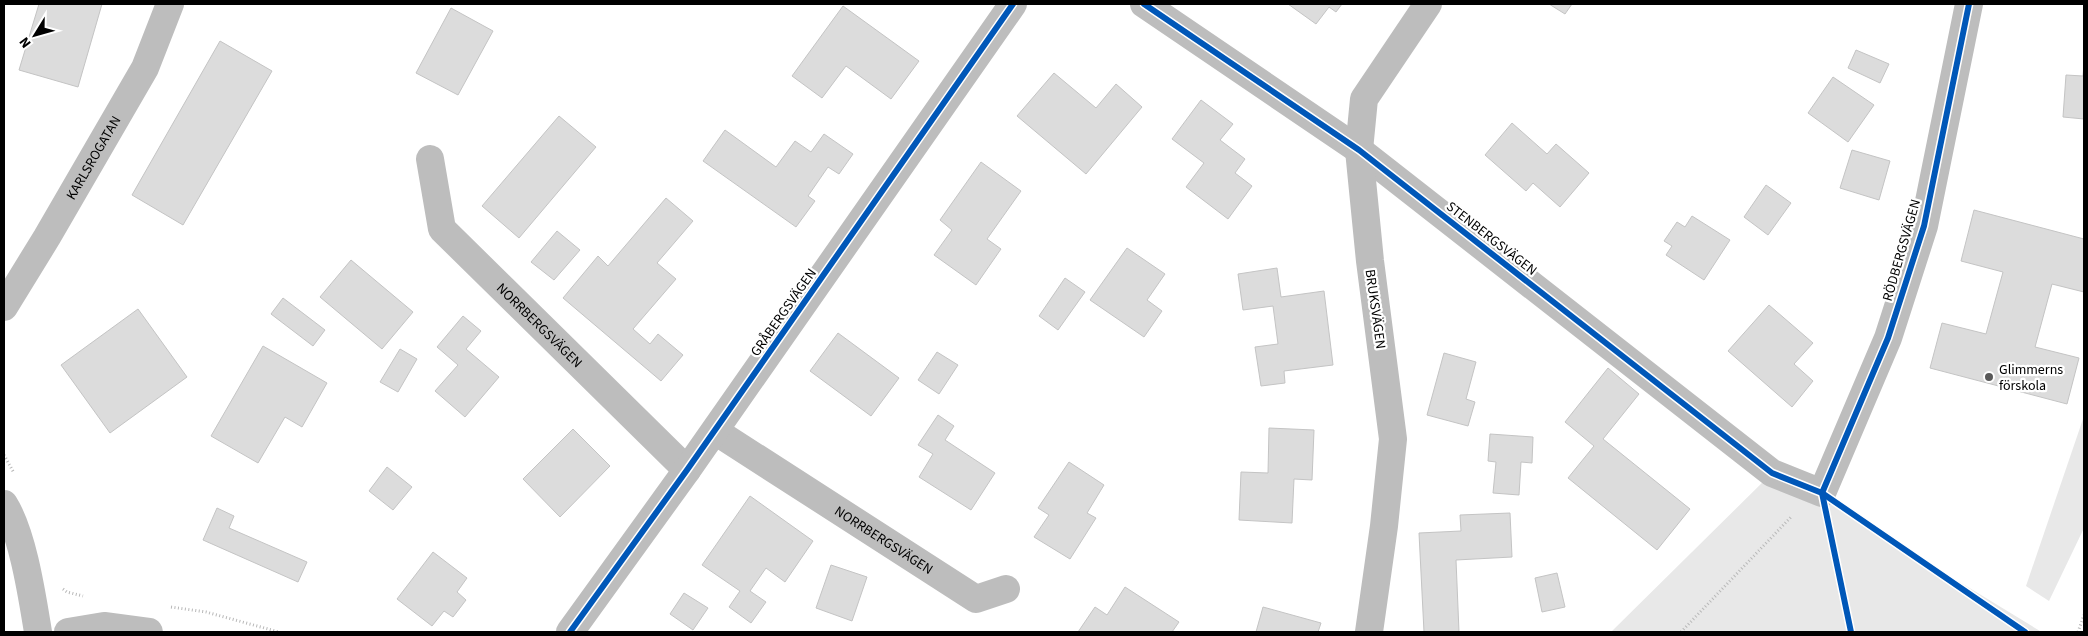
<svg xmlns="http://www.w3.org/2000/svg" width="2088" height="636" viewBox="0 0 2088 636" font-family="'Source Sans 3',sans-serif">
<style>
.green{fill:#e8e8e8}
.building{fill:#dcdcdc;stroke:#c4c4c4}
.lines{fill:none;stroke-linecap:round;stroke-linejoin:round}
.path{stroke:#b8b8b8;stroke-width:3;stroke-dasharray:1 2.5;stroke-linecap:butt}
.street{stroke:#bdbdbd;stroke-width:28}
.cycleway-casing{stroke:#fff;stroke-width:9}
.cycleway{stroke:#0057b8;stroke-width:6}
.poi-dot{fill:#595959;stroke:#fff;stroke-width:2}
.labels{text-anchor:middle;stroke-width:4.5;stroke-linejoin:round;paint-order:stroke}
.street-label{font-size:14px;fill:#000;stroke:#fff}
.poi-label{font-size:14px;fill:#000;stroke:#fff;text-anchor:start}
</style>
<rect width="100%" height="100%" fill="#fff"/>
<g class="green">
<path d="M 2084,416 L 2084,528 L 2049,601 L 2026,586 Z"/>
<path d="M 1772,473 L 1822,493 L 1912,553 L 2040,631 L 2039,632 L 1611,632 Z"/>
</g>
<g class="building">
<path d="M 39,4 L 102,4 L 78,87 L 19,70 Z"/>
<path d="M 1288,4 L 1342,4 L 1336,12 L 1329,7 L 1316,24 Z"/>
<path d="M 1549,4 L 1572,4 L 1565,14 Z"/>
<path d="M 843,6 L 919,61 L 891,99 L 846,66 L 822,98 L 792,76 Z"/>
<path d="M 451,8 L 493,31 L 458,95 L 416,73 Z"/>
<path d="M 220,41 L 272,71 L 183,225 L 132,195 Z"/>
<path d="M 1856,50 L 1889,64 L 1880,83 L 1848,68 Z"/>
<path d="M 2084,64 L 2084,119 L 2063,117 L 2066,75 L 2083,76 Z"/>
<path d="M 1054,73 L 1096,108 L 1116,84 L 1142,107 L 1086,174 L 1017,116 Z"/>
<path d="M 1833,77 L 1874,105 L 1848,142 L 1808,113 Z"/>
<path d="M 1201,100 L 1233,124 L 1220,140 L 1245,159 L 1235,173 L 1252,186 L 1228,219 L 1186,187 L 1204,163 L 1172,139 Z"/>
<path d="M 559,116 L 596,147 L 519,238 L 482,206 Z"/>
<path d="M 1512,123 L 1547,154 L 1556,144 L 1589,173 L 1560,207 L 1533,183 L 1526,191 L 1485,155 Z"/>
<path d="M 725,130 L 776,167 L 795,141 L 811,152 L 824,134 L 853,154 L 839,174 L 828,167 L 808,196 L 815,201 L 796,227 L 703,161 Z"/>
<path d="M 1852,150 L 1890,161 L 1879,200 L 1840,188 Z"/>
<path d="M 981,162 L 1021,191 L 987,239 L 1001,249 L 976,285 L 934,255 L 952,230 L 940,220 Z"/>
<path d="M 1766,185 L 1791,203 L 1768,235 L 1744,217 Z"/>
<path d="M 666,198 L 693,221 L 657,263 L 676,279 L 633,329 L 650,344 L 658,334 L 683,355 L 661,381 L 563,298 L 598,256 L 608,266 Z"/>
<path d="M 1974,210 L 2084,239 L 2084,292 L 2052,284 L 2035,347 L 2079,358 L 2067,404 L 1930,368 L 1942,323 L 1986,334 L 2003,272 L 1961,261 Z"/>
<path d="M 1692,216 L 1730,240 L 1704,280 L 1666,255 L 1672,246 L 1664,241 L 1677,222 L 1685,227 Z"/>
<path d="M 557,231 L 580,250 L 554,280 L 531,262 Z"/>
<path d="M 1127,248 L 1165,274 L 1147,300 L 1162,311 L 1144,337 L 1090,300 Z"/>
<path d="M 351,260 L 413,312 L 382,349 L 320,297 Z"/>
<path d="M 1277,268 L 1281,297 L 1324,291 L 1333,365 L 1284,371 L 1285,383 L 1261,386 L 1255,347 L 1278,344 L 1273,306 L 1243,310 L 1238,274 Z"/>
<path d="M 1065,278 L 1085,292 L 1058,330 L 1039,316 Z"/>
<path d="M 283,298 L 325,330 L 313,346 L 271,314 Z"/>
<path d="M 1769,305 L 1813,343 L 1794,364 L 1813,381 L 1792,407 L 1728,351 Z"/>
<path d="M 138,309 L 187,377 L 110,433 L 61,365 Z"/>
<path d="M 463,316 L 481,331 L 466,349 L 499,377 L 465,417 L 435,391 L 458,365 L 437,347 Z"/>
<path d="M 838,333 L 899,378 L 871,416 L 810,371 Z"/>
<path d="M 263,346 L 327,383 L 302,427 L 285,417 L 258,463 L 211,436 Z"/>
<path d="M 400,349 L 417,359 L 398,392 L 380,382 Z"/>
<path d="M 937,352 L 958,365 L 939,394 L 918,380 Z"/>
<path d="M 1444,353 L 1476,362 L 1466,399 L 1475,402 L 1468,426 L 1427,415 Z"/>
<path d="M 1608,368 L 1639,394 L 1603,439 L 1690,509 L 1657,550 L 1568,478 L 1594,446 L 1565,422 Z"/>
<path d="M 938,415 L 954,426 L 945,440 L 995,473 L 971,510 L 919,477 L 933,454 L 918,445 Z"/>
<path d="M 1269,428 L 1314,430 L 1312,480 L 1294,479 L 1292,523 L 1239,520 L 1241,472 L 1268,473 Z"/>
<path d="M 573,429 L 610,466 L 560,517 L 523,479 Z"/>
<path d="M 1490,434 L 1533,437 L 1532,463 L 1521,462 L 1519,495 L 1493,493 L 1496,462 L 1488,461 Z"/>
<path d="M 1069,462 L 1104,485 L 1087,513 L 1096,518 L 1070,559 L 1034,537 L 1049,515 L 1038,508 Z"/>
<path d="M 387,467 L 412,487 L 393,510 L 369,491 Z"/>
<path d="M 750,496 L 813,541 L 785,582 L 766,568 L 750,591 L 766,602 L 751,623 L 729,607 L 740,591 L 702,565 Z"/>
<path d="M 217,508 L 234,516 L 229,528 L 307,562 L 298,582 L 203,540 Z"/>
<path d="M 1510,513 L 1512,557 L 1456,560 L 1459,632 L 1424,632 L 1419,533 L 1461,531 L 1460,515 Z"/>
<path d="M 433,552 L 467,578 L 457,592 L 466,600 L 453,617 L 444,611 L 432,626 L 397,599 Z"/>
<path d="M 831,565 L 867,577 L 852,621 L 816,608 Z"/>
<path d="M 1557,573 L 1565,607 L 1542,612 L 1535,578 Z"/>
<path d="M 1125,587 L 1179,622 L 1172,632 L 1078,632 L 1095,607 L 1107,615 Z"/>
<path d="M 684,593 L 708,608 L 693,630 L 670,614 Z"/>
<path d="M 1263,607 L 1321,623 L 1318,632 L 1256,632 Z"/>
</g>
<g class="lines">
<g class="path">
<path d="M 4,455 L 14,473"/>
<path d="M 63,589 L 67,592 L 83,596"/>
<path d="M 171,607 L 206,612 L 279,632"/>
<path d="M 1681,632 L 1792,516"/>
<path d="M 2078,632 L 2084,615"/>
</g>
<g class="street">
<path d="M 1144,4 L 1359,150 L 1772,473 L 1822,493 L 1888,338 L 1924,226 L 1969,4"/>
<path id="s1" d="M 430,159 L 442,229 L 687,470"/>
<path id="s2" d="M 4,307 L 47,237 L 145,68 L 170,4"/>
<path id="s3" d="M 715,431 L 976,599 L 1006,589"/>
<path d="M 4,504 C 23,534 32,596 38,632"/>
<path d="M 68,632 L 104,626 L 149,632"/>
<path d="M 570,632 L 687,470 L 1013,4"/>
<path d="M 1369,632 L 1384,526 L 1393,439 L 1370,261 L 1359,150 L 1364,99 L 1428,4"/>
</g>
<g class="cycleway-casing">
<g id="cycleway">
<path d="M 1144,4 L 1359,150 L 1772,473 L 1822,493 L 2025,632"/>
<path d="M 1822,493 L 1888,338 L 1924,226 L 1969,4"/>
<path d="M 1822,493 L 1851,632"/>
<path d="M 570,632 L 687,470 L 1013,4"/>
</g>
</g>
<use href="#cycleway" class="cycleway"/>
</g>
<circle class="poi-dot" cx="1989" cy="377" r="5"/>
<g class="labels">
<g class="street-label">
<text dy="5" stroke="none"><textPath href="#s2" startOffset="174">KARLSROGATAN</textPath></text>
<text transform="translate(1492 238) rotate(38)" y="5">STENBERGSVÄGEN</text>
<text transform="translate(1901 250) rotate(-74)" y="5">RÖDBERGSVÄGEN</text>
<text transform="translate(1376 309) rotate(82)" y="5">BRUKSVÄGEN</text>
<text transform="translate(783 312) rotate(-55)" y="5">GRÅBERGSVÄGEN</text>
<text dy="5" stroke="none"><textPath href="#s1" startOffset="208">NORRBERGSVÄGEN</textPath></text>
<text dy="5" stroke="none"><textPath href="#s3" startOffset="201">NORRBERGSVÄGEN</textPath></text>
</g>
<g class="poi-label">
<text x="1999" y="374">Glimmerns<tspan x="1999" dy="16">förskola</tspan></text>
</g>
</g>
<rect width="2088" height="636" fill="none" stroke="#000000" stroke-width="10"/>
<g transform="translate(35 35) rotate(233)" stroke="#ffffff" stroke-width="4" paint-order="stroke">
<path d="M0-4L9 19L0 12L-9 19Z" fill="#000000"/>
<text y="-8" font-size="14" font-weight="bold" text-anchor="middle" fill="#000000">N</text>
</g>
</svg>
